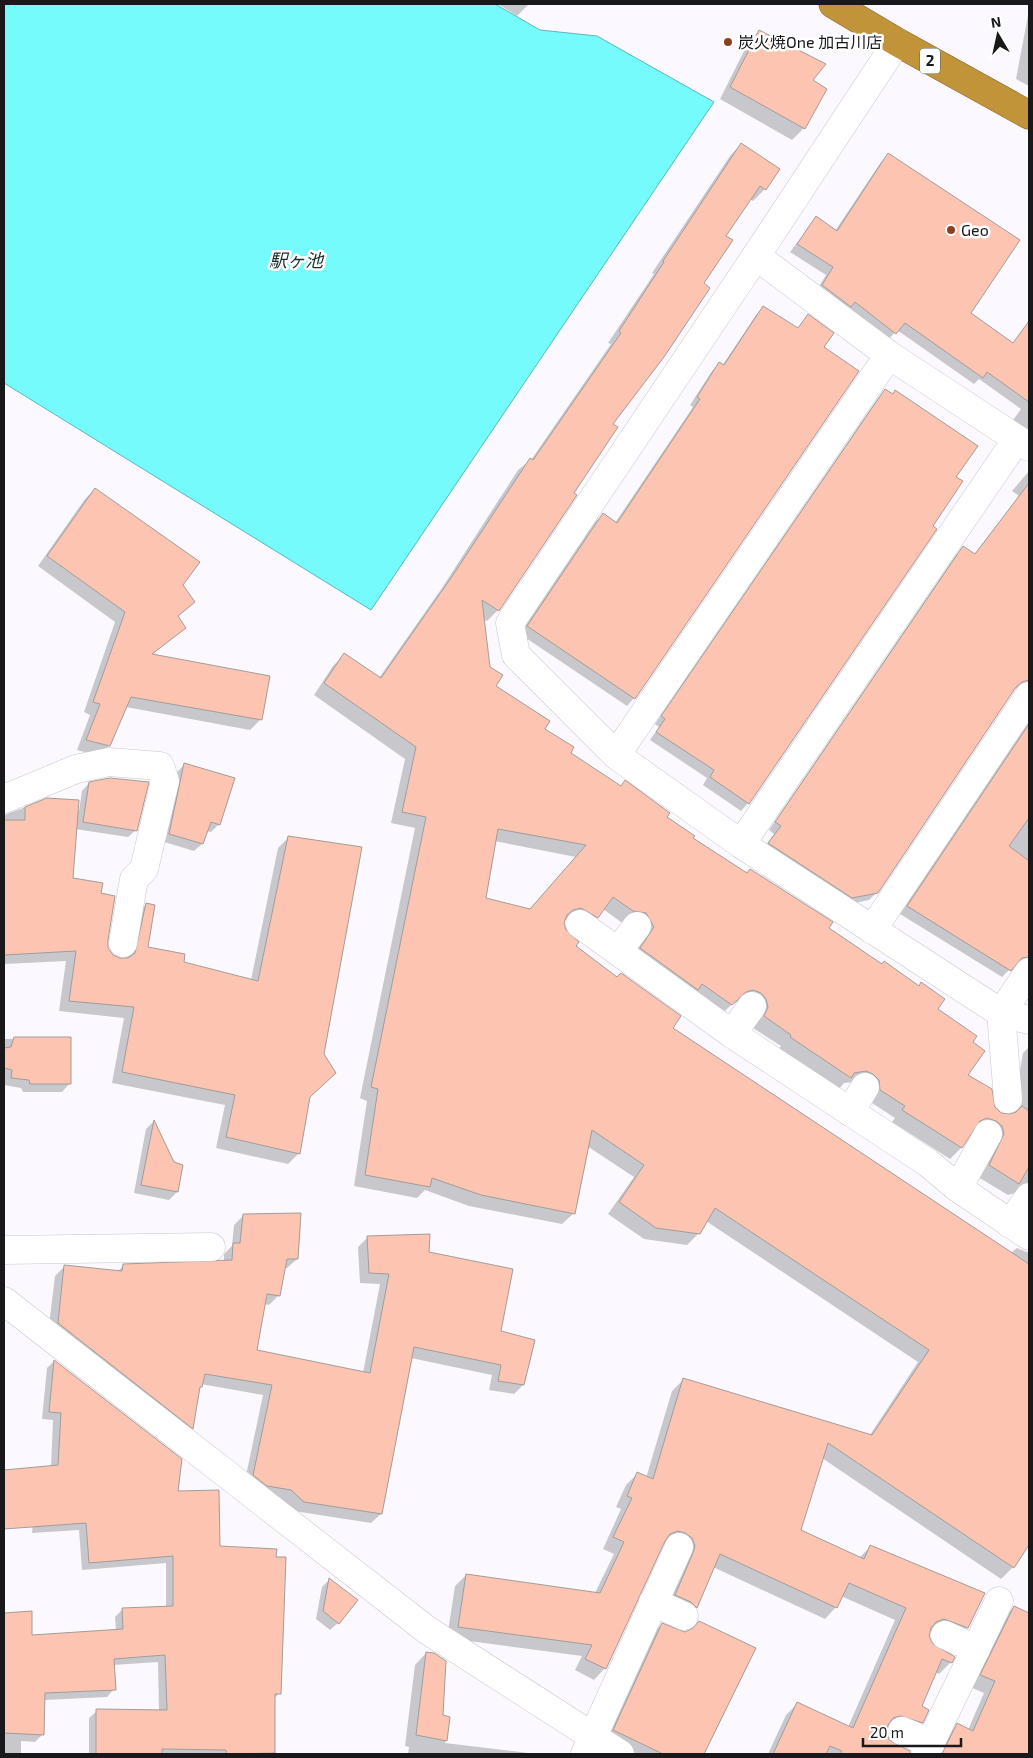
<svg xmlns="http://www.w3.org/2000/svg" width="1033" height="1758" viewBox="0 0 1033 1758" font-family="'Exo 2','Noto Sans JP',sans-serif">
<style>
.water{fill:#76fbfd;stroke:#5ab7b9}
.shadow{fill:#0003;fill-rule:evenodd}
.building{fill:#fdc5b1;stroke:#a29c9a;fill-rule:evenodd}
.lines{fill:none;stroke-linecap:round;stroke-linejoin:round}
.minor-casing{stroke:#c8c6cb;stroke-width:29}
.highway-casing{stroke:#86692e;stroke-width:29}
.minor{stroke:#fff;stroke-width:28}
.highway{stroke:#c19439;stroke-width:28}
.poi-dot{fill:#894121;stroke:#fff;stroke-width:2}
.labels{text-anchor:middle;stroke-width:5;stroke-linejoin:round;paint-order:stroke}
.shield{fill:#fff;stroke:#5e5e5f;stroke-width:1}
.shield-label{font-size:15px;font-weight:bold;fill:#19191b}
.poi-label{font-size:16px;fill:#19191b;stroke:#fff;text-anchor:start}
.water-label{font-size:18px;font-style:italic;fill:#193030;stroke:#fff}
</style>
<rect width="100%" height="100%" fill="#fbf9ff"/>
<path class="water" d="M 4,4 L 495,4 L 540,30 L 597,36 L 714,102 L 371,610 L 4,383 Z"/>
<g class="shadow">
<path d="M 498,4 L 529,4 L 517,16 Z"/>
<path d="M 1029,10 L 1029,86 L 1016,79 Z"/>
<path d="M 759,31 L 811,81 L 804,128 L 792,140 L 720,99 L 748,43 Z"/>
<path d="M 741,144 L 778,169 L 765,189 L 753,201 L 750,199 L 724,236 L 498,610 L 487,621 L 483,619 L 489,667 L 494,686 L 569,753 L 620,787 L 625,782 L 692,838 L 827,928 L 936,1010 L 971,1043 L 966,1076 L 1000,1114 L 1012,1115 L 1023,1053 L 1029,1047 L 1029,1198 L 1019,1192 L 1008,1195 L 978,1177 L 976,1129 L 971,1131 L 961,1148 L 950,1159 L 892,1122 L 895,1118 L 869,1101 L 854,1082 L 844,1083 L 839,1089 L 779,1049 L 781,1046 L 753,1028 L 757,1019 L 741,1001 L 733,1003 L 720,1016 L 629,960 L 644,939 L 635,924 L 621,922 L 603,909 L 585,928 L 570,919 L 564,920 L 563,923 L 564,931 L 574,946 L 671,1028 L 1011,1253 L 1017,1248 L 1029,1253 L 1029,1542 L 1013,1567 L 1001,1579 L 822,1458 L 800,1531 L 859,1558 L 871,1546 L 967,1628 L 956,1639 L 929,1631 L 928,1636 L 932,1645 L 951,1662 L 939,1674 L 935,1672 L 921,1707 L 922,1722 L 910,1733 L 886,1727 L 885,1734 L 889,1742 L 909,1754 L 768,1754 L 786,1715 L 797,1704 L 848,1727 L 895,1620 L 841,1596 L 836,1607 L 825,1619 L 713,1567 L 696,1608 L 685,1619 L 664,1606 L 673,1544 L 662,1544 L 605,1668 L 594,1680 L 575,1670 L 582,1656 L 447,1638 L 455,1586 L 466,1575 L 595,1593 L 614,1554 L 603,1549 L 621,1509 L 616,1507 L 626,1485 L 637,1474 L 646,1478 L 672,1391 L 683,1380 L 870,1435 L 918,1362 L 706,1221 L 699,1233 L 687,1245 L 644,1239 L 608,1214 L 634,1177 L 587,1146 L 574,1213 L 562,1224 L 469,1206 L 425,1190 L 417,1198 L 354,1186 L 367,1101 L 360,1098 L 415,828 L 391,823 L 405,759 L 314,695 L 333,666 L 345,654 L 379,678 L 442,588 L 518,470 L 531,460 L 611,344 L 608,343 L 654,274 L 652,273 L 730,156 ZM 494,841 L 576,857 L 529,910 L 484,899 Z"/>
<path d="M 889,155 L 970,313 L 1029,365 L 1029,437 L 1011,423 L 1021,409 L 979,379 L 974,384 L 897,330 L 887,341 L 815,293 L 826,275 L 790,252 L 816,218 L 835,231 L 881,162 Z"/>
<path d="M 763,308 L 797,329 L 808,316 L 823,348 L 634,698 L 627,706 L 520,634 L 595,522 L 603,515 L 615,523 L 693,407 L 690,405 L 712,371 L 720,364 L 722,366 L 756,315 Z"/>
<path d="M 885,390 L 892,395 L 955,477 L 748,803 L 741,811 L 703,785 L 707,778 L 650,740 L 659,727 L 655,724 L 878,398 Z"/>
<path d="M 1029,471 L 1029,690 L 1021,688 L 1014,689 L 877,892 L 869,900 L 844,905 L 762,851 L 774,834 L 769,830 L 956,555 L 963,548 L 974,555 L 1019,496 L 1012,491 Z"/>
<path d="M 95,489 L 182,585 L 183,612 L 177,617 L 184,627 L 152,655 L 269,677 L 260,720 L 250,730 L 126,707 L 109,746 L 99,756 L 77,750 L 90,715 L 84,712 L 115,622 L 38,566 L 85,499 Z"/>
<path d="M 1029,722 L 1029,966 L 1021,964 L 1014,965 L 1002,977 L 900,914 Z"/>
<path d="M 185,764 L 219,824 L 211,832 L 206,831 L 202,844 L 194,851 L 161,841 L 177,772 Z"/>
<path d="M 89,783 L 136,830 L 128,837 L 75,829 L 72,880 L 100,894 L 107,949 L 113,956 L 120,960 L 126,959 L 135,915 L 146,905 L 147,948 L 182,963 L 251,980 L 278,848 L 289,837 L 309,1097 L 299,1153 L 288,1164 L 216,1148 L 225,1105 L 112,1083 L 124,1018 L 59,1011 L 66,961 L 4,964 L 4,815 L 47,799 L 79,811 L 82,791 Z"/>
<path d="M 69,1038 L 69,1084 L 62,1092 L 23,1092 L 21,1088 L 4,1085 L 4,1039 Z"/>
<path d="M 153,1122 L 174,1163 L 182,1166 L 177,1192 L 169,1200 L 134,1193 L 146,1129 Z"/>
<path d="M 243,1216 L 297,1259 L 287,1268 L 284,1268 L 279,1295 L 269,1305 L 264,1304 L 256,1351 L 363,1373 L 380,1284 L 360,1283 L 358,1247 L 368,1237 L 428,1253 L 499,1332 L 523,1385 L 514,1394 L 489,1390 L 492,1375 L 411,1358 L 381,1514 L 371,1523 L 294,1511 L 244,1485 L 263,1395 L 201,1384 L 199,1388 L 192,1428 L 183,1437 L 48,1333 L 55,1276 L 65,1266 L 117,1272 L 123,1266 L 224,1262 L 224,1254 L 232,1246 L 234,1225 Z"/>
<path d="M 54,1361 L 180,1460 L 177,1493 L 218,1548 L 279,1693 L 274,1699 L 273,1752 L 271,1754 L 89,1754 L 89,1718 L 97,1711 L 159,1711 L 158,1662 L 113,1665 L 114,1689 L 107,1697 L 44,1700 L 43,1734 L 35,1742 L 21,1741 L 21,1754 L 4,1754 L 4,1614 L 31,1613 L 31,1636 L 116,1631 L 115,1617 L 123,1609 L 166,1608 L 166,1563 L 82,1570 L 79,1530 L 32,1533 L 37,1475 L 51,1467 L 53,1420 L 42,1419 L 47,1368 Z"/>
<path d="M 330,1579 L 338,1623 L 330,1630 L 316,1619 L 322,1587 Z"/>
<path d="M 1014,1607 L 1029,1614 L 1029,1754 L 937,1754 L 946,1736 L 957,1725 L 968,1730 L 984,1693 L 970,1687 L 1002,1619 Z"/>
<path d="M 662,1624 L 685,1633 L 754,1648 L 702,1754 L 607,1754 L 599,1747 L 645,1641 Z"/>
<path d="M 426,1653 L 442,1715 L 449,1718 L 445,1743 L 536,1754 L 408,1754 L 409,1747 L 405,1746 L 415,1665 Z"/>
</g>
<g class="building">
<path d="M 759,30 L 826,64 L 813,80 L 827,89 L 805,129 L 730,87 Z"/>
<path d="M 741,143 L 780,169 L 766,190 L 760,186 L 726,236 L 733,240 L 704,283 L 710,288 L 664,357 L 613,424 L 618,427 L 574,493 L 577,495 L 499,611 L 482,600 L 490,667 L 503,675 L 496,686 L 550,721 L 545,729 L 574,747 L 571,753 L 621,786 L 625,780 L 670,813 L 667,817 L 695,836 L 693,838 L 747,873 L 750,869 L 833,922 L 829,928 L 882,964 L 884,961 L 919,986 L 921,982 L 945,999 L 938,1009 L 977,1036 L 973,1042 L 985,1051 L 968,1075 L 992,1089 L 995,1107 L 1001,1113 L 1010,1114 L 1016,1112 L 1022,1106 L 1029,1111 L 1029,1167 L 1019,1184 L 989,1165 L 1004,1134 L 1002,1126 L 996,1121 L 987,1118 L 980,1121 L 962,1148 L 902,1110 L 905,1106 L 880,1090 L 879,1080 L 873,1074 L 866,1071 L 854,1073 L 851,1078 L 790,1037 L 791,1035 L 764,1016 L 768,1007 L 766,999 L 761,993 L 753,990 L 746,992 L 732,1005 L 702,984 L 698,990 L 640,948 L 654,927 L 646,913 L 633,911 L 613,897 L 598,918 L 581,908 L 573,910 L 567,915 L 564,923 L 566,930 L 579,942 L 576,946 L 617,977 L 621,973 L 681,1016 L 673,1028 L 1029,1264 L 1029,1545 L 1014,1568 L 828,1443 L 801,1530 L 864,1559 L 870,1545 L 985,1593 L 968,1628 L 944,1619 L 936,1622 L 931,1628 L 929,1636 L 933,1644 L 955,1657 L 952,1663 L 942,1659 L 922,1706 L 929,1710 L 923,1723 L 900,1716 L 893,1718 L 888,1725 L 887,1733 L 889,1740 L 910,1751 L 910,1754 L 840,1754 L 842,1751 L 830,1746 L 826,1754 L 773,1754 L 797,1702 L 853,1728 L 906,1608 L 849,1583 L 837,1608 L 720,1554 L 697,1608 L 691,1602 L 675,1595 L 693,1553 L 695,1546 L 692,1538 L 685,1533 L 678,1531 L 670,1534 L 665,1541 L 606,1669 L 585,1659 L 592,1645 L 458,1627 L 466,1574 L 600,1593 L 624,1542 L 613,1537 L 632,1498 L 627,1496 L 637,1472 L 653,1479 L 683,1378 L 872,1435 L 929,1350 L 715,1208 L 700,1234 L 656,1228 L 619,1202 L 644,1165 L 592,1130 L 575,1214 L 481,1195 L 432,1178 L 430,1187 L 365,1175 L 378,1089 L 371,1087 L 426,817 L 402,812 L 416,747 L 324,683 L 344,653 L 381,678 L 453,575 L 530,458 L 533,460 L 621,333 L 619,331 L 664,262 L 663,261 ZM 498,829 L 586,845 L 530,909 L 486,898 Z"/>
<path d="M 888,153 L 1020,240 L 971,313 L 1013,343 L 1029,321 L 1029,402 L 987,372 L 983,378 L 905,323 L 896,334 L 855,302 L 851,307 L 822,285 L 833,267 L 797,244 L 816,216 L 837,231 Z"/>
<path d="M 763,306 L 798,328 L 808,314 L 834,333 L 824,347 L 859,371 L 635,699 L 527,626 L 603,513 L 617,523 L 700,399 L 697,397 L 719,362 L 724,365 Z"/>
<path d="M 885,389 L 893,394 L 895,390 L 978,446 L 956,477 L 963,481 L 933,526 L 937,529 L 749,804 L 710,777 L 714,770 L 656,732 L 665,719 L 661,716 Z"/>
<path d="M 1029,483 L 1029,680 L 1022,682 L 1016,687 L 878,893 L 852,898 L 768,843 L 781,826 L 775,822 L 963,546 L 975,554 Z"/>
<path d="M 95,488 L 200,562 L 183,585 L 195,602 L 178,616 L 186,628 L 152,654 L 270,676 L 262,720 L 131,697 L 110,746 L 86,740 L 100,704 L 93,702 L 125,612 L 47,556 Z"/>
<path d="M 1029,724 L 1029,818 L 1009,846 L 1029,861 L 1029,957 L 1022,958 L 1011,971 L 907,906 Z"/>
<path d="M 184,763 L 235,778 L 220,825 L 211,822 L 203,844 L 169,834 Z"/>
<path d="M 110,778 L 149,782 L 137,831 L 83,822 L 89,782 Z"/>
<path d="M 47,798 L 79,800 L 73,878 L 103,883 L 101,893 L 115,896 L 108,940 L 108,948 L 113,955 L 120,958 L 128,958 L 135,953 L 146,903 L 155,905 L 148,947 L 185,954 L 184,962 L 258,981 L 288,836 L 362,847 L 324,1054 L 336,1073 L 310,1097 L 300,1154 L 226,1137 L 235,1095 L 122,1072 L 134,1007 L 69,1001 L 76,951 L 4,955 L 4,820 L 25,820 L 25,807 Z"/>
<path d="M 14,1037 L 71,1037 L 71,1084 L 30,1084 L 29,1080 L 11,1078 L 12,1070 L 4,1068 L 4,1048 L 11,1047 Z"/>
<path d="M 154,1120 L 174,1162 L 183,1165 L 178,1192 L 141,1185 Z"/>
<path d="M 301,1213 L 298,1259 L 287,1259 L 280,1296 L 267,1294 L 257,1350 L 370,1373 L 389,1274 L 369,1273 L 367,1236 L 430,1234 L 429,1252 L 513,1269 L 501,1331 L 535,1340 L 524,1385 L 498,1381 L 501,1365 L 414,1347 L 382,1514 L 304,1502 L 291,1490 L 267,1486 L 253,1475 L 272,1385 L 205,1374 L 202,1387 L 200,1387 L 193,1429 L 58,1323 L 64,1265 L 122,1271 L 123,1264 L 232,1260 L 233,1243 L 240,1243 L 243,1214 Z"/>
<path d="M 54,1360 L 182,1459 L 178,1491 L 219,1490 L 220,1546 L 277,1549 L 276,1557 L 286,1557 L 281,1694 L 275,1694 L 275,1753 L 226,1754 L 226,1750 L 162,1749 L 162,1754 L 96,1754 L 96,1709 L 167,1710 L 165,1655 L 114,1659 L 116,1690 L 45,1693 L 44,1735 L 4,1733 L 4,1613 L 32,1611 L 32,1635 L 123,1629 L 122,1608 L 173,1606 L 173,1556 L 89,1563 L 86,1523 L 4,1529 L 4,1470 L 58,1465 L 61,1413 L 49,1412 Z"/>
<path d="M 329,1578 L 358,1600 L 339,1624 L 323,1611 Z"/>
<path d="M 1014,1606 L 1029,1613 L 1029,1754 L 942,1754 L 957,1723 L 973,1731 L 995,1681 L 980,1675 Z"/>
<path d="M 699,1621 L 756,1648 L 704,1754 L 663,1754 L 613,1730 L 662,1623 L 685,1632 L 693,1628 Z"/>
<path d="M 426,1652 L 434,1653 L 446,1661 L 443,1715 L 450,1717 L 447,1741 L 416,1735 Z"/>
</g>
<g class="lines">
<g class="minor-casing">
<g id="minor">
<path d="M 897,42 L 756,256 L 510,623 L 516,655 L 616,755 L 741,844 L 1001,1013 L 1029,1020"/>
<path d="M 756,256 L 889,355 L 1029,447"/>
<path d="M 616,755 L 889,355"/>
<path d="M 4,799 L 76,769 L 109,762 L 160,766 L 165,781 L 144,869 L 134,879 L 123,943"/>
<path d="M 741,844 L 1017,439"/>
<path d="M 580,924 L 732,1034 L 928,1163 L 958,1188 L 1029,1236"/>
<path d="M 872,930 L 1029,696"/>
<path d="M 618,951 L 637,926"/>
<path d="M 732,1034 L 752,1006"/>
<path d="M 1008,1099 L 1001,1013 L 1029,972"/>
<path d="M 850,1112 L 865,1087"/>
<path d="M 958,1188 L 988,1134"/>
<path d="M 1010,1224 L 1029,1197"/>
<path d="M 4,1250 L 211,1247"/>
<path d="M 4,1301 L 427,1630 L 620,1754"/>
<path d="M 653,1602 L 684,1616"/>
<path d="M 945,1635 L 976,1649"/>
<path d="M 902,1731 L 931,1743"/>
<path d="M 585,1754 L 679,1547"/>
<path d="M 925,1754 L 999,1601"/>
</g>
</g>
<g class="highway-casing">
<path id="highway" d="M 833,4 L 897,42 L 1029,115"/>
</g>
<use href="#minor" class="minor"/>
<use href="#highway" class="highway"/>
</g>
<g class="poi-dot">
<circle cx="728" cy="42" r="5"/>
<circle cx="951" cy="230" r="5"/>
</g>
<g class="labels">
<rect class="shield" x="920" y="48.5" width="20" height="25" rx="4"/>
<g class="shield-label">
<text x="930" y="66">2</text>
</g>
<g class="poi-label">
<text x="738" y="48">炭火焼One 加古川店</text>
<text x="961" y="236">Geo</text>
</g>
<g class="water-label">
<text x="296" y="267">駅ヶ池</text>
</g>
</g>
<rect width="1033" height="1758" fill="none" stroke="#19191b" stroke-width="10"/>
<g transform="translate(998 35) rotate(351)" stroke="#ffffff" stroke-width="4" paint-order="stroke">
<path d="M0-4L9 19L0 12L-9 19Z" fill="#19191b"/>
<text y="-8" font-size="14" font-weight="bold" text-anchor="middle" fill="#19191b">N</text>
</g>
<path d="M863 1738v8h98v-8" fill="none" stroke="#19191b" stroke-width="2.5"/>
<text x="870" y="1738" font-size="15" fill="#19191b" stroke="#ffffff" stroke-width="4" paint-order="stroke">20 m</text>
</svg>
